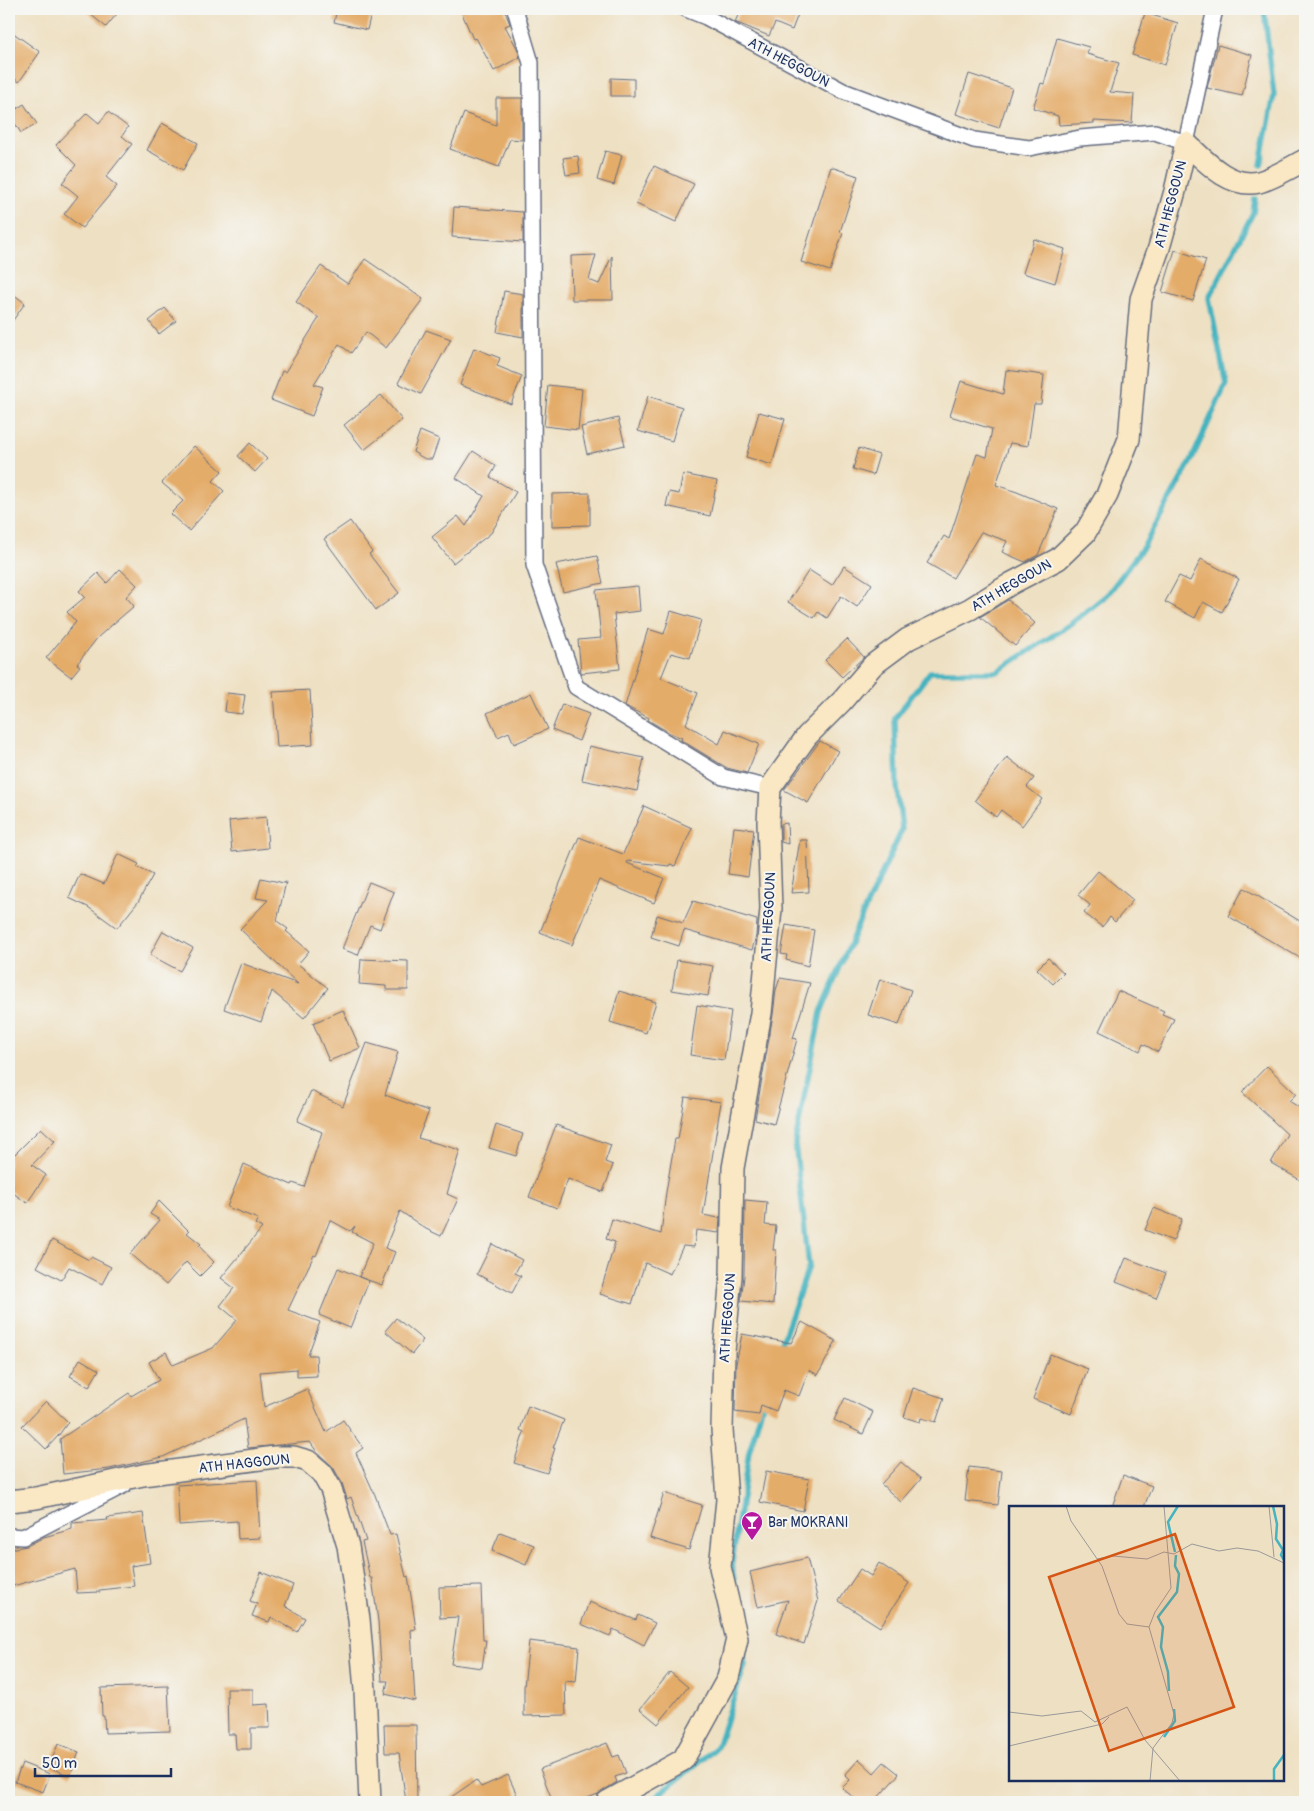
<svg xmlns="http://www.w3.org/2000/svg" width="1314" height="1811" viewBox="0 0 1314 1811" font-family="Pangolin,sans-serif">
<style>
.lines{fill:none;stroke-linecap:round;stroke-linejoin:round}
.stream{stroke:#45b3c0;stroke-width:5.5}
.building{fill:#e4ac69}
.street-casing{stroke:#656d81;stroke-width:18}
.secondary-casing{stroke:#656d81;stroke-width:24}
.street{stroke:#fff;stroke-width:15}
.secondary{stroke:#fae7c3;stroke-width:21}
.labels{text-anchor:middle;stroke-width:4;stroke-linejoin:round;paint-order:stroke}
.street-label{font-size:14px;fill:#1b2f5e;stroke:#f6f6f2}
.poi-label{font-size:14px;fill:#1b2f5e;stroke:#f6f6f2;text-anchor:start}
.inset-river{fill:none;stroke:#45b3c0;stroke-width:2.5}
.inset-road{fill:none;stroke:#9a999a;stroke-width:1}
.view{fill:#d45514;fill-opacity:0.15;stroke:#d45514;stroke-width:2.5}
.inset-edge{fill:none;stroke:#1b2f5e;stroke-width:2.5}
</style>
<rect width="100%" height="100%" fill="#f6f6f2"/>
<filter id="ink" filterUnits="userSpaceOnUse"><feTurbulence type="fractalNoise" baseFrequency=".02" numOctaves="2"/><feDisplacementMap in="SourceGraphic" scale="10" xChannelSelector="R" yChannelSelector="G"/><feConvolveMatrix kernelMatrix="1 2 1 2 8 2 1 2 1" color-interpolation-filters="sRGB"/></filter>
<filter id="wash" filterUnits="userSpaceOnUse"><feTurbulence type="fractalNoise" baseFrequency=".0096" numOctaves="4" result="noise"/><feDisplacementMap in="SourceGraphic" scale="20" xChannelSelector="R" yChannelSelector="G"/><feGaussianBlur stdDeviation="1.12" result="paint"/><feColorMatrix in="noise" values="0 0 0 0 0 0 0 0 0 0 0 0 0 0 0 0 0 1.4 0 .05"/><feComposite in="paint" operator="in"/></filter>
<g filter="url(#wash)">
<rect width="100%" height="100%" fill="#eee0c2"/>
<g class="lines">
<g class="stream">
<path d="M 1261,165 L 1274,95 L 1264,9"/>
<path d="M 780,1348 L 809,1266 L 795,1143 L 821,1012 L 860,920 L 902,830 L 897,787 L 895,718 L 930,672 L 997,672 L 1072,623 L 1108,594 L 1144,546 L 1191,461 L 1226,384 L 1209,298 L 1253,213 L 1255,199"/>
<path d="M 735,1589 L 732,1562 L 749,1452 L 764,1400"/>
<path d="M 650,1802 L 717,1747 L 745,1665 L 743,1650"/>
</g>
</g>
<g id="blocks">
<g class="building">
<path d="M 84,9 L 121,9 L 106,27 Z"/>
<path d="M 337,9 L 372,9 L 367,30 L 334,22 Z"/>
<path d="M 460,9 L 504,9 L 510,24 L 505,26 L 517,48 L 520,57 L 494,71 L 476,38 L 473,39 Z"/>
<path d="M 741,9 L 800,9 L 792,30 L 775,23 L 769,36 L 735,22 Z"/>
<path d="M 1145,13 L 1178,23 L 1165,65 L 1132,55 Z"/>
<path d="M 9,30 L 40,52 L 19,82 L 9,74 Z"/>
<path d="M 1057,38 L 1089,47 L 1087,54 L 1119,63 L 1110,92 L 1134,94 L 1132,123 L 1094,121 L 1094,123 L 1059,125 L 1058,116 L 1033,108 L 1041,83 L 1044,84 Z"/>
<path d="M 1218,45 L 1252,55 L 1242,96 L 1207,88 Z"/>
<path d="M 969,74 L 1012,88 L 999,128 L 956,114 Z"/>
<path d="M 611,78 L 634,79 L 634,96 L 611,96 Z"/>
<path d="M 496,98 L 522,98 L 522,140 L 510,139 L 499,167 L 450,149 L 464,113 L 496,125 Z"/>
<path d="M 24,104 L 37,124 L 21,133 L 9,114 Z"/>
<path d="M 108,112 L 128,127 L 122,136 L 132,144 L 106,177 L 117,186 L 82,228 L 64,214 L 78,196 L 62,183 L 76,165 L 56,145 L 87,113 L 99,123 Z"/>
<path d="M 162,123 L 198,143 L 183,170 L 147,150 Z"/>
<path d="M 605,151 L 622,155 L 614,185 L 597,180 Z"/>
<path d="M 578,156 L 580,173 L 566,175 L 563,158 Z"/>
<path d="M 654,166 L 694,184 L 676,222 L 636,204 Z"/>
<path d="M 831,167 L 858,176 L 840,232 L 843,233 L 830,271 L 801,262 Z"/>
<path d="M 454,207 L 523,212 L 523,242 L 452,237 Z"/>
<path d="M 1034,239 L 1065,249 L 1055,283 L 1023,273 Z"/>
<path d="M 1175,250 L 1206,260 L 1193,301 L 1162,292 Z"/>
<path d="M 596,255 L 589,280 L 599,284 L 612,256 L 613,300 L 572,300 L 571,256 Z"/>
<path d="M 365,259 L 423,299 L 386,348 L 366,332 L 351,353 L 339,344 L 314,384 L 323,387 L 312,416 L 271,400 L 282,371 L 285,372 L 319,318 L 296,302 L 321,266 L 348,284 Z"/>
<path d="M 9,291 L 25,303 L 9,326 Z"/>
<path d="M 504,291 L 523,294 L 523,337 L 497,332 Z"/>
<path d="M 165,308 L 176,321 L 159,334 L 149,321 Z"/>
<path d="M 426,330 L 451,339 L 421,394 L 398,383 Z"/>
<path d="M 474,348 L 500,358 L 497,366 L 522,376 L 511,404 L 460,385 Z"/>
<path d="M 1006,370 L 1044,375 L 1041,404 L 1034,404 L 1028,446 L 1010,443 L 996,485 L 1017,492 L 1058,509 L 1038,555 L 1025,562 L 1002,552 L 1007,541 L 981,532 L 953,578 L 927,563 L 944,536 L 949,539 L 977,454 L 987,457 L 992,429 L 950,416 L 961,381 L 1003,394 Z"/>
<path d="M 548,385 L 582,389 L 578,430 L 544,426 Z"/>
<path d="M 381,395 L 402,420 L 364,450 L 344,425 Z"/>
<path d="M 648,396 L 682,407 L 672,441 L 638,431 Z"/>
<path d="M 759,412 L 785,419 L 772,465 L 746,457 Z"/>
<path d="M 618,418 L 625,445 L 587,454 L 581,427 Z"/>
<path d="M 420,431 L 439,439 L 432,459 L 425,459 L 413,452 Z"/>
<path d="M 250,443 L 267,459 L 255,472 L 238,456 Z"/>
<path d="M 194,446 L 222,471 L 213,481 L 224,491 L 189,531 L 170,514 L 183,501 L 162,483 Z"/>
<path d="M 859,448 L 879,455 L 873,475 L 853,469 Z"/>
<path d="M 473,451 L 496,466 L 490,477 L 516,492 L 491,533 L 453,563 L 432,537 L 458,516 L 466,526 L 484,496 L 456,478 Z"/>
<path d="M 683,474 L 717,481 L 710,516 L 666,506 L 669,492 L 679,494 Z"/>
<path d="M 590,493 L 590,525 L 552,526 L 552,494 Z"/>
<path d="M 350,521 L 372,552 L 369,554 L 399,593 L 376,610 L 324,539 Z"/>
<path d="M 597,556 L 603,583 L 563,592 L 556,564 Z"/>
<path d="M 1201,559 L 1239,579 L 1222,612 L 1203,602 L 1195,618 L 1165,602 L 1179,576 L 1190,581 Z"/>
<path d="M 844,566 L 872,584 L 857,607 L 841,596 L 827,618 L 818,612 L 814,618 L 788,602 L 809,570 L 832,585 Z"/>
<path d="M 120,569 L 137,585 L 126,597 L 134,606 L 98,637 L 77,664 L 80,666 L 71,677 L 46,658 L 76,622 L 67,612 L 85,597 L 79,591 L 98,573 L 107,583 Z"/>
<path d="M 638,586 L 640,611 L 614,614 L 620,669 L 581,673 L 578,640 L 601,638 L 596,590 Z"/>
<path d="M 1008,600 L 1035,623 L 1015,646 L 980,617 Z"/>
<path d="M 671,611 L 701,620 L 690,658 L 671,653 L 661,678 L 698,693 L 686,724 L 719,744 L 725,730 L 759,744 L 747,773 L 727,768 L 681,740 L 682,738 L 670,733 L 648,720 L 649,718 L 625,706 L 648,629 L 664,634 Z"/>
<path d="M 847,639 L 864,657 L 842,677 L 825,660 Z"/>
<path d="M 310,690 L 313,745 L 277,747 L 273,692 Z"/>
<path d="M 227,693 L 245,695 L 242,714 L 225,712 Z"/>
<path d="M 531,693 L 548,729 L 514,744 L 509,732 L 498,737 L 487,713 Z"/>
<path d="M 562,704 L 589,714 L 579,741 L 552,730 Z"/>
<path d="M 820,741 L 838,751 L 808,803 L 784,790 Z"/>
<path d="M 589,746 L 644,758 L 637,791 L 582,780 Z"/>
<path d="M 1007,757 L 1034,778 L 1027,787 L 1042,799 L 1022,826 L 1001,810 L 996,817 L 975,800 Z"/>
<path d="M 644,806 L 692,828 L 675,866 L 670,864 L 669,866 L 628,861 L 627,863 L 664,878 L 654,903 L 599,880 L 572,945 L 540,932 L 579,837 L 623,854 Z"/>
<path d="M 266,817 L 268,848 L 232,852 L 229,821 Z"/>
<path d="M 787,823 L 788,844 L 781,842 L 781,824 Z"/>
<path d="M 734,827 L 754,829 L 748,877 L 728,874 Z"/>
<path d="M 800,840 L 807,840 L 809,892 L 791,893 Z"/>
<path d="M 118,854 L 139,864 L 137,867 L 153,875 L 138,902 L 117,928 L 88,907 L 69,898 L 80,874 L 104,884 Z"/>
<path d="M 1098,871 L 1133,900 L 1115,922 L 1110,917 L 1102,927 L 1084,913 L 1090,905 L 1078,895 Z"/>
<path d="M 261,878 L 284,883 L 286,882 L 277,921 L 288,929 L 286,931 L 309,951 L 298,964 L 328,988 L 304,1018 L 272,991 L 261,1022 L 224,1009 L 241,963 L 298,984 L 240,929 L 268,900 L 256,898 Z"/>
<path d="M 369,882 L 394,892 L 380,929 L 370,925 L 358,955 L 342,949 Z"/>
<path d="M 1244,888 L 1305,924 L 1305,948 L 1300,958 L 1228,916 Z"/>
<path d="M 693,901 L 757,920 L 756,936 L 752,950 L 684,930 L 679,946 L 651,937 L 657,915 L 683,923 Z"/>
<path d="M 786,925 L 814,930 L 808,966 L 786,960 L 787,955 L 781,954 Z"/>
<path d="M 163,931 L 193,948 L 180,971 L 150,955 Z"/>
<path d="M 1048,958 L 1064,973 L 1053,984 L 1037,969 Z"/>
<path d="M 361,959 L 408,961 L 408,990 L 386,990 L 386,986 L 359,984 Z"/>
<path d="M 677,960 L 713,966 L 708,996 L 672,990 Z"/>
<path d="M 780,978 L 810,983 L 793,1038 L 797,1039 L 774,1124 L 755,1119 L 773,1015 L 776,990 Z"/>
<path d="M 880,979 L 911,990 L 899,1025 L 868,1015 Z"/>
<path d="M 619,991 L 656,1002 L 646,1033 L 610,1022 Z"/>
<path d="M 1118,991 L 1164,1011 L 1162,1014 L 1174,1019 L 1158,1052 L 1143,1044 L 1140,1051 L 1099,1031 Z"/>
<path d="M 697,1005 L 731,1011 L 724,1060 L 690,1055 Z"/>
<path d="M 343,1010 L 360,1048 L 329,1061 L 313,1023 Z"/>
<path d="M 367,1043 L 398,1052 L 385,1095 L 429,1111 L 418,1138 L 460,1150 L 447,1194 L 458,1199 L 441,1236 L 426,1229 L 400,1211 L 385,1248 L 395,1252 L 382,1285 L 359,1277 L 373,1243 L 352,1232 L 355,1226 L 350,1231 L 330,1220 L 316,1256 L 314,1255 L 288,1310 L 320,1322 L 308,1355 L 316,1355 L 317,1376 L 297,1377 L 297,1369 L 260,1372 L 264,1407 L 307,1389 L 326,1432 L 343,1420 L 363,1448 L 356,1453 L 375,1495 L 390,1535 L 396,1534 L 406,1577 L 408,1576 L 416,1629 L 411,1630 L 415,1701 L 385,1694 L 388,1681 L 382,1681 L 378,1621 L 372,1578 L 370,1578 L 362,1542 L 366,1541 L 351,1497 L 347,1499 L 342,1483 L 333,1467 L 317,1452 L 310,1442 L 248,1448 L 244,1419 L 163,1457 L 109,1469 L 63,1474 L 60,1439 L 129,1393 L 131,1396 L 159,1380 L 149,1362 L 166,1352 L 173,1365 L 213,1348 L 237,1320 L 220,1306 L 234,1288 L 221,1278 L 262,1228 L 255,1224 L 258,1219 L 227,1207 L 244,1164 L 292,1185 L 293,1183 L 304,1187 L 322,1132 L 297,1121 L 311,1091 L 343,1106 Z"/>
<path d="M 1267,1066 L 1296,1094 L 1289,1101 L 1305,1111 L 1305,1171 L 1300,1180 L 1271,1163 L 1287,1134 L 1242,1092 Z"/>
<path d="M 685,1097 L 721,1102 L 703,1215 L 719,1218 L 720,1216 L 719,1233 L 696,1230 L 694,1247 L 683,1246 L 670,1274 L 645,1263 L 632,1304 L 600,1294 L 615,1242 L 606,1239 L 612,1219 L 661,1234 L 666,1192 L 675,1139 L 678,1139 Z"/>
<path d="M 496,1125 L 523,1134 L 516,1156 L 489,1148 Z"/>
<path d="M 556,1125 L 611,1145 L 605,1162 L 613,1165 L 603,1192 L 568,1179 L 557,1208 L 529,1197 Z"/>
<path d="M 41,1128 L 55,1141 L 32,1165 L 46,1175 L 27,1203 L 9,1190 L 9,1150 L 15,1154 Z"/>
<path d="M 745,1200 L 767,1202 L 765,1225 L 776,1226 L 773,1250 L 776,1250 L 773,1304 L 741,1301 L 744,1276 Z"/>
<path d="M 159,1201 L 189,1231 L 187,1233 L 201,1244 L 199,1246 L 214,1262 L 200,1276 L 186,1262 L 166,1285 L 130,1254 L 160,1220 L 150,1214 Z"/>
<path d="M 1154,1208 L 1182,1219 L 1173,1241 L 1145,1230 Z"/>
<path d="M 52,1240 L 89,1260 L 91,1257 L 111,1267 L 102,1284 L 69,1267 L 61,1280 L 37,1267 Z"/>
<path d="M 492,1244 L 522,1260 L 515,1273 L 521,1276 L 512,1293 L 477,1274 Z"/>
<path d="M 1126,1258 L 1166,1273 L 1156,1298 L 1116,1282 Z"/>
<path d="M 338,1268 L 369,1281 L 350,1328 L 319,1315 Z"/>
<path d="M 396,1318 L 423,1340 L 412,1354 L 385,1331 Z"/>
<path d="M 802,1322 L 836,1341 L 818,1375 L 809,1370 L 799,1396 L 784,1390 L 776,1411 L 761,1405 L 759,1415 L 735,1412 L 736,1364 L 742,1334 L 791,1343 Z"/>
<path d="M 1050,1354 L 1088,1369 L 1071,1414 L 1033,1399 Z"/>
<path d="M 80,1359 L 99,1370 L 89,1387 L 70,1376 Z"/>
<path d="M 913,1388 L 944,1398 L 936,1422 L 921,1418 L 920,1422 L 904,1417 Z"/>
<path d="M 845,1398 L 873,1412 L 863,1434 L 834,1420 Z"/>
<path d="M 46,1401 L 68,1422 L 59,1435 L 46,1449 L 22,1426 Z"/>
<path d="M 528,1406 L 564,1420 L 553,1448 L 555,1448 L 547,1473 L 514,1463 L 524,1432 L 520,1430 Z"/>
<path d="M 901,1462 L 921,1479 L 901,1502 L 881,1484 Z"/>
<path d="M 969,1467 L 1002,1471 L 998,1505 L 965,1501 Z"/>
<path d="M 766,1471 L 809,1479 L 803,1511 L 760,1502 Z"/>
<path d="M 1123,1475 L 1152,1486 L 1144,1507 L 1112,1507 Z"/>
<path d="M 257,1480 L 260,1538 L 238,1539 L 237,1521 L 179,1525 L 177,1485 Z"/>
<path d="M 664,1493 L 702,1505 L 689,1550 L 650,1538 Z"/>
<path d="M 143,1513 L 150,1563 L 131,1566 L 134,1586 L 100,1590 L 100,1592 L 77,1593 L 75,1569 L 9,1587 L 9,1549 L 27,1546 L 44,1537 L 72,1529 L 72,1523 L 108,1520 L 107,1518 Z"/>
<path d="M 500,1532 L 534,1545 L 526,1565 L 492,1551 Z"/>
<path d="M 807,1558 L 818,1601 L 804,1644 L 776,1634 L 788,1600 L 758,1607 L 750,1572 Z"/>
<path d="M 879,1563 L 909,1583 L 880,1627 L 839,1601 L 860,1569 L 871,1576 Z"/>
<path d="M 261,1572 L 293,1585 L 285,1606 L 305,1618 L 297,1632 L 271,1617 L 269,1622 L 252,1616 L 257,1604 L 250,1601 Z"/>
<path d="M 481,1586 L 483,1640 L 486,1640 L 482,1668 L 451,1664 L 458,1617 L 440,1618 L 439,1587 Z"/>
<path d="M 589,1602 L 636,1620 L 638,1615 L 655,1623 L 644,1645 L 613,1629 L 610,1636 L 581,1624 Z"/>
<path d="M 529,1641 L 579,1647 L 576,1682 L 565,1681 L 566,1715 L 524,1716 L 524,1687 Z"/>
<path d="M 670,1672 L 688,1687 L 658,1724 L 640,1709 Z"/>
<path d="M 168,1686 L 170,1731 L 105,1733 L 104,1716 L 102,1716 L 101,1688 Z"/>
<path d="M 227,1689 L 253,1689 L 253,1705 L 269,1704 L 270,1728 L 251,1728 L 251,1749 L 236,1749 L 235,1734 L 228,1734 Z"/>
<path d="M 384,1725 L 416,1725 L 417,1802 L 406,1802 L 399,1753 L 385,1753 Z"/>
<path d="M 607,1743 L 613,1757 L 619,1755 L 626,1773 L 615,1777 L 617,1782 L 598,1794 L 577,1802 L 553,1802 L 540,1769 Z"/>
<path d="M 58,1744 L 79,1752 L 70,1776 L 49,1767 Z"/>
<path d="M 859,1759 L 874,1773 L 884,1762 L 899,1774 L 874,1802 L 859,1802 L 842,1788 L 850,1780 L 845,1775 Z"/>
<path d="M 22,1763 L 50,1774 L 43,1792 L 15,1782 Z"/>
<path d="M 508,1775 L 520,1802 L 444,1802 L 476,1780 L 481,1787 Z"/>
</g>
</g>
</g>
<g filter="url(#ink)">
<use href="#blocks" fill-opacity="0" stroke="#656d81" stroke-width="1"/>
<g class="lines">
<g class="street-casing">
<g id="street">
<path d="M 515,9 L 531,63 L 534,565 L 576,687 L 723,777 L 770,788"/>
<path d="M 686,9 L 706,17 L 843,91 L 974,140 L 1029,148 L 1080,138 L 1155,132 L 1186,143 L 1215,9"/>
<path d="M 9,1536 L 23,1537 L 124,1485"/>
</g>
</g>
<g class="secondary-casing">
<g id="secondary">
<path d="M 1186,143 C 1205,161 1230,189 1259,182 C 1274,178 1291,167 1305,160"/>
<path d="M 9,1501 L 36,1498 L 143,1475 L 275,1457 L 294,1457 L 308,1461 L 322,1473 L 331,1489 L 348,1546 L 359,1619 L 365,1690 L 370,1802"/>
<path d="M 607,1802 L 683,1760 L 728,1678 L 737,1639 L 720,1567 L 727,1500 L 722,1429 L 724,1352 L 731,1276 L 733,1168 L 761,1013 L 771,909 L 768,822 L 770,788 L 807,736 L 842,701 L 873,665 L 908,639 L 970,609 L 1012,583 L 1058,559 L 1085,533 L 1107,495 L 1129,439 L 1141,299 L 1159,248 L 1175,191 L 1186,143"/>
</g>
</g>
<use href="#street" class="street"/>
<use href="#secondary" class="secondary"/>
</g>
</g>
<defs>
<g id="bar-pin" transform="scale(1.125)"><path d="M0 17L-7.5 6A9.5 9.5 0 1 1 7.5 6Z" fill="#b5179e" stroke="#f6f6f2"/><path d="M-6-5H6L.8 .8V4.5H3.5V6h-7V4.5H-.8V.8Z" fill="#fff"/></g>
</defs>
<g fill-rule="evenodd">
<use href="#bar-pin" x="752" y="1522"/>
</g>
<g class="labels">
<g class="street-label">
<text transform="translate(789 62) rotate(28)" y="5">ATH HEGGOUN</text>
<text transform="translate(1170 204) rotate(-75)" y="5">ATH HEGGOUN</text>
<text transform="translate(1011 585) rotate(-30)" y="5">ATH HEGGOUN</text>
<text transform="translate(768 917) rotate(-87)" y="5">ATH HEGGOUN</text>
<text transform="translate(727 1318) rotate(-86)" y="5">ATH HEGGOUN</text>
<text transform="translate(244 1463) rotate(-6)" y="5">ATH HAGGOUN</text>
</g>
<g class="poi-label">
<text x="768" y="1527">Bar MOKRANI</text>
</g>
</g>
<g transform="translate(1009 1506)">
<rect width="275" height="275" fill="#eee0c2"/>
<path class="inset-river" d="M 264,0 L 268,18 L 267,33 L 274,44 L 272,49 L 275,54M 166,46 L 159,16 L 169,0M 160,185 L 159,166 L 152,141 L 154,121 L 149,111 L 168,86 L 170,68 L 166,60 L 167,49M 155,231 L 166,215 L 165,203M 265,275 L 265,263 L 275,249"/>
<path class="inset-road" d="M 57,0 L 62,15 L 93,60 L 110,108 L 118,118 L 140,121M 260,0 L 265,51M 88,53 L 104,50 L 138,53 L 155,46 L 165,48 L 183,38 L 210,45 L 228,42 L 249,45 L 275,57M 0,206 L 33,210 L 72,205 L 86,216 L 118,201 L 136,234 L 171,275M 0,240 L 93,218 L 100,211M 141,275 L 144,242 L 163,217 L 165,208 L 140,121 L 146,106 L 162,82 L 155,0"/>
<path class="view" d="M 166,28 L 225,201 L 100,245 L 40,71 Z"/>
<rect width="275" height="275" class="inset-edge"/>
</g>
<rect width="1314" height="1811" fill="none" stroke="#f6f6f2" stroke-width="30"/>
<path d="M35 1768v8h136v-8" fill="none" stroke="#1b2f5e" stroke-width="2.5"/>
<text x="42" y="1768" font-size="15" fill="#1b2f5e" stroke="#f6f6f2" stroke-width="4" paint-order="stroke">50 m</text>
</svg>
